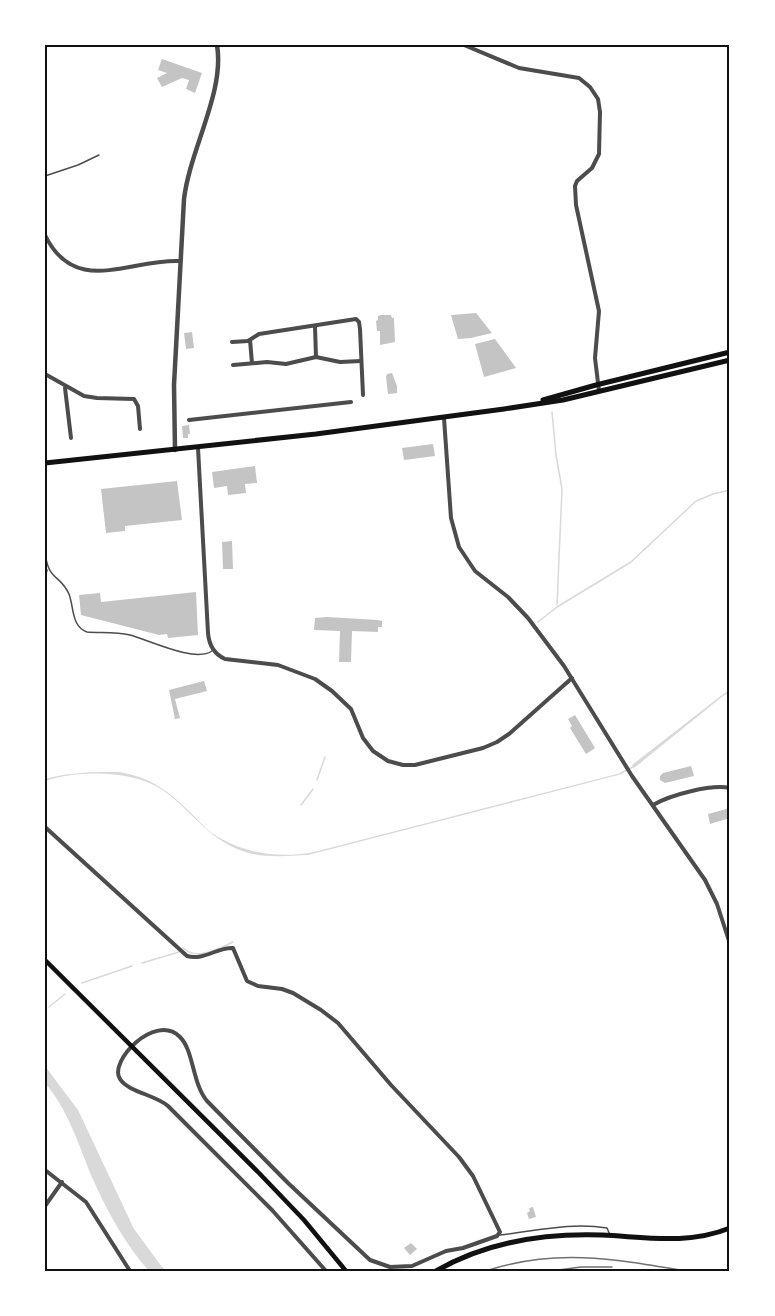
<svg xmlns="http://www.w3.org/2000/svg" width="775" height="1316" viewBox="0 0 775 1316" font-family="Barlow,sans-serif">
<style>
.water{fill:#d9d9d9}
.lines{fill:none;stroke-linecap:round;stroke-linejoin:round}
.stream{stroke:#d9d9d9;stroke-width:1.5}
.building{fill:#c4c4c4}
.service{stroke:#4c4c4c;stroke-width:1.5}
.minor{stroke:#4c4c4c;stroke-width:4}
.tertiary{stroke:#4c4c4c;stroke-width:4.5}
.secondary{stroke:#111;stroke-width:4.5}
.primary{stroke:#111;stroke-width:5}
.rail{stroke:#707070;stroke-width:1.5}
.neatline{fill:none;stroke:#111;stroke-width:2}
</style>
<rect width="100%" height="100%" fill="#fff"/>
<g class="water">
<path d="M 730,690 L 730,692 L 723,696 L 634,768 L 632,765 L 722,695 Z"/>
<path d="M 119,772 C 153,778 168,791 192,814 C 199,821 205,828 212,833 C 241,853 279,859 314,852 L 621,773 L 622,774 L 308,855 C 285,856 257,859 235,848 C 204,834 188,807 161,789 C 131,770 78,770 45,781 L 45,779 C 69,772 94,772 119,772 Z"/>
<path d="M 45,1066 L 78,1110 L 134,1229 L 165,1271 L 149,1271 C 124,1243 106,1209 91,1175 C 79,1145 67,1108 45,1083 Z"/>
</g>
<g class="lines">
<g class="stream">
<path d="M 552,412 L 556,455 L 562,489 L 557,605"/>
<path d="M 538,622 L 557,607 L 631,562 L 696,501 L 713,494 L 730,490"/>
<path d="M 621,773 L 633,767"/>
<path d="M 317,780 L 325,757"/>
<path d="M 301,805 L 313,789"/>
<path d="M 183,948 C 197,961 218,949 233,942"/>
<path d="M 142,963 L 179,952"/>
<path d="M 82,983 L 132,966"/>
<path d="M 49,1007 L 65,994"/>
</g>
</g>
<g class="building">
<path d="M 162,59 L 202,73 L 195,93 L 186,89 L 189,80 L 182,78 L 162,87 L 157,78 L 167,73 L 158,70 Z"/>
<path d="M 476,313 L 492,333 L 471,338 L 458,339 L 451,315 Z"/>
<path d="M 381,315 L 391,315 L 392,318 L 394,318 L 395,342 L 380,345 L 380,331 L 377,331 L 376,321 L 378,320 L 378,316 Z"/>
<path d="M 192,332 L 194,348 L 186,349 L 184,333 Z"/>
<path d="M 495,339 L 516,368 L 484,377 L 475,344 Z"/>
<path d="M 392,373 L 397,386 L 397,393 L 388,394 L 386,377 L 387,374 Z"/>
<path d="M 189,425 L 190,434 L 188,434 L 188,438 L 183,438 L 182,426 Z"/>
<path d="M 433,444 L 435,456 L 404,460 L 402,448 Z"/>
<path d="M 255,466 L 257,483 L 245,484 L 246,493 L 228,495 L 227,486 L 214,488 L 212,472 Z"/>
<path d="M 177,481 L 182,520 L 125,526 L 125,531 L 106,533 L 101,489 Z"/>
<path d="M 232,541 L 233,569 L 223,569 L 222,542 Z"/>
<path d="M 196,592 L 198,635 L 168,638 L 167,634 L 159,635 L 81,615 L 79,595 L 100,593 L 101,602 Z"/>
<path d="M 327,617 L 378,620 L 382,621 L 382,627 L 378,627 L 378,632 L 352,631 L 351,662 L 339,662 L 340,631 L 314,630 L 315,618 Z"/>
<path d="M 204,681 L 207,691 L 175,699 L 180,718 L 175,719 L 169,690 Z"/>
<path d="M 575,715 L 595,748 L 586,754 L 570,728 L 572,726 L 568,719 Z"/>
<path d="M 691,766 L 694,776 L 665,783 L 660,780 L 660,776 L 663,773 Z"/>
<path d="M 730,808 L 730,818 L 710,824 L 708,814 Z"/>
<path d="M 533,1207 L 536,1217 L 529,1219 L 527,1213 L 530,1211 L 529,1208 Z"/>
<path d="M 411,1243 L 417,1249 L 410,1255 L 404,1248 Z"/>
</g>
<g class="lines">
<g class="service">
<path d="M 45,176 L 78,165 L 99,155"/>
<path d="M 45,552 C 48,581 60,574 69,594 C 74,607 71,626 87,632 C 101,633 116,632 130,635 C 149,640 195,663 212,651"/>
<path d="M 45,578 L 47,570"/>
<path d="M 500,1235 C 536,1231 571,1222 607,1228 L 610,1235"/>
</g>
<g class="minor">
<path d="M 464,45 L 519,68 L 579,78 L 590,87 L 598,99 L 600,112 L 599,154 L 592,168 L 577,181 L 575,186 L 576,205 L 599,311 L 595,358 L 599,391"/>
<path d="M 45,235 C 75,297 129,259 179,261"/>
<path d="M 315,327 L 316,357"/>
<path d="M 250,340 L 252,363"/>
<path d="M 232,342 L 248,341 L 259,334 L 356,319 L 359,322 L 360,329 L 363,395"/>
<path d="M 233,365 L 267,362 L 286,364 L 316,357 L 340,362 L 361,361"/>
<path d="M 45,374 L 84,396 L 97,398 L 134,399 L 138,406 L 140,429"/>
<path d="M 65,388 L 71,438"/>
<path d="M 444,418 L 451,518 L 459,547 L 475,571 L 508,597 L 528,618 L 564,666 L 632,776 L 705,880 L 717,904 L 730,944"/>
<path d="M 189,420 L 351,402"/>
<path d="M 198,448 L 208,633 C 209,645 214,654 225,659 L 278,665 L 315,679 L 332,691 L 351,709 L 363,738 L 373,751 L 388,761 L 403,765 L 415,765 L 483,748 L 497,742 L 509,734 L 572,678"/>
<path d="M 653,805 C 670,795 711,784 730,788"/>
<path d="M 45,827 L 187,956 C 204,961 217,947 233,948 L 247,981 L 258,986 L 282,989 L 293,993 L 321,1010 L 338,1023 L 391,1085 L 459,1157 L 473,1176 L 500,1232 L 497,1236 L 463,1248 L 446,1251 L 412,1266 L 390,1267 L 370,1260 L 288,1183 L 207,1101 C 192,1083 194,1051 180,1037 C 155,1012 108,1062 120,1079 C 128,1092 156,1095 168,1106 L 272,1210 L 326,1271"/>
<path d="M 45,1170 L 86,1202 L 130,1271"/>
<path d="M 45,1206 L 62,1182"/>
</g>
<path class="tertiary" d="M 175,450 L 174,385 L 184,199 C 190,149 225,92 217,45"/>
<path class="secondary" d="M 45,960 L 259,1173 L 304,1220 L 346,1271"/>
<g class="primary">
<path d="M 543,400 L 596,385 L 730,352"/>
<path d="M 45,463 L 316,434 L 504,409 L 563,400 L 730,360"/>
<path d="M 436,1271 C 486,1242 545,1233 602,1235 C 646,1237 688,1245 730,1228"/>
</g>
<g class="rail">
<path d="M 486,1271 C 555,1248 615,1259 685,1271"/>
<path d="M 551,1271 L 581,1267 L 612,1267"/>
</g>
</g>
<rect width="775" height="1316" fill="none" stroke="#ffffff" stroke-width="93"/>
<rect x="46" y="46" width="682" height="1224" class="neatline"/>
</svg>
